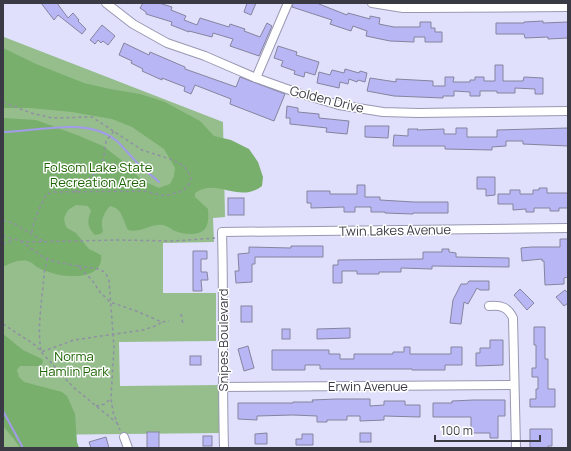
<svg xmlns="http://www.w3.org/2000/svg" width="571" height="451" viewBox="0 0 571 451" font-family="Manrope,sans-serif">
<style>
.green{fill:#95be8c}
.forest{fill:#78af6c}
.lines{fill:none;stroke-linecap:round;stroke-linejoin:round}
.stream{stroke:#a19be9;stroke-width:2}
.building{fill:#b9b6f5;stroke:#85849e}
.minor-casing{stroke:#9898b2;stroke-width:10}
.path{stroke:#9090a4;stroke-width:1.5;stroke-dasharray:3 3;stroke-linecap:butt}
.minor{stroke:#fff;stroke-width:8}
.labels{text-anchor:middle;stroke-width:3;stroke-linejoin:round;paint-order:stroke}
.street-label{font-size:13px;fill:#3a3a45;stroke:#fff}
.park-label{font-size:13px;fill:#1b6300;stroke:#fff}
</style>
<rect width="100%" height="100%" fill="#e0e0fc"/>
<path class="green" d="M 3,3 L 4,37 L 223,122 L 225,217 L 213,218 L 214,242 L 163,243 L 163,293 L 216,293 L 216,341 L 119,342 L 120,386 L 220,385 L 220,433 L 30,435 L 38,448 L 3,448 Z"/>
<g class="forest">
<path d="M 3,48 L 36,64 L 84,83 L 110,89 L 140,94 L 165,102 L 200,121 L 214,136 L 231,140 L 249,149 L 258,162 L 263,177 L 262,186 C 238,204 217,177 195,193 L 195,197 L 208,209 C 209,224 208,234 190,234 C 185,234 180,233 175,231 C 169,228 165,224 158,225 C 147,226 139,233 128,230 C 123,220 122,208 110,206 C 103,214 100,221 103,232 L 100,234 L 95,235 C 87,227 87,221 91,211 L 88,206 L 76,205 L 68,210 L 64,218 L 65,224 L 67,228 L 76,233 L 89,249 L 101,255 C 104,281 64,278 49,272 C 45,271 41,269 37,267 C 35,266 33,263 30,262 C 21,258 11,263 3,267 L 3,118 L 36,120 L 77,135 L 103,146 L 129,166 L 141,180 L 159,188 L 170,184 L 174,176 L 175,168 L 164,149 L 132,127 L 112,119 L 72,112 L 30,108 L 3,108 Z"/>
<path d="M 3,334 L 23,350 L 42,359 L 43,362 L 41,366 L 20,366 L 17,370 L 19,377 L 24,382 L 62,392 L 67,396 L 75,414 L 77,442 L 79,448 L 20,448 L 13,438 L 3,426 Z"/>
</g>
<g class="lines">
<g class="stream">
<path d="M 3,132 C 38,132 88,116 117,141 C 126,150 134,160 142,168 C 148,173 154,177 159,182"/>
<path d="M 3,411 L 23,448"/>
</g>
</g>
<g class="building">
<path d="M 41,3 L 57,3 L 68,18 L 73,13 L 79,20 L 78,21 L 86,29 L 82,34 L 58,15 L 54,20 Z"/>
<path d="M 143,3 L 159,3 L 172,7 L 171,10 L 186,16 L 184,20 L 197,25 L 200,18 L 229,27 L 230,24 L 245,29 L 244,31 L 260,37 L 267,23 L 272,26 L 259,56 L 230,46 L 233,39 L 213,33 L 212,37 L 189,31 L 189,32 L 171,25 L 172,22 L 146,14 L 146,12 L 140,8 Z"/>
<path d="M 247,3 L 256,3 L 251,15 L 244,12 Z"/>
<path d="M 293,3 L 319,3 L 319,4 L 347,15 L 348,13 L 370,19 L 370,16 L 380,18 L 379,24 L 394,27 L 420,27 L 420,22 L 431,22 L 431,28 L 435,28 L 435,32 L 442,32 L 442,42 L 425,42 L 425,37 L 414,37 L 414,42 L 390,41 L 366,36 L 367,31 L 353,26 L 351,31 L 330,24 L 332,20 L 292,7 Z"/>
<path d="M 543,21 L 543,23 L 568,22 L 568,38 L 548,39 L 548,37 L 525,38 L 524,34 L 496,34 L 496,23 L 524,23 L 524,22 Z"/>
<path d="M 102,25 L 115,36 L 108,45 L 103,41 L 101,43 L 98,40 L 95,44 L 90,40 Z"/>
<path d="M 124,43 L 149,55 L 150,52 L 185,67 L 185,69 L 236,87 L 240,77 L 285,94 L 274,121 L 230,104 L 231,99 L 195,85 L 191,94 L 184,91 L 185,87 L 162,78 L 162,80 L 142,71 L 143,69 L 131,63 L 132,61 L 119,55 Z"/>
<path d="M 278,46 L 297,52 L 296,55 L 319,62 L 315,75 L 305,72 L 304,77 L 294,74 L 295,71 L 281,66 L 283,61 L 274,58 Z"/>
<path d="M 495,65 L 503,65 L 503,81 L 523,81 L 524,77 L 543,78 L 543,94 L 535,94 L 535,89 L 515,88 L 515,93 L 497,93 L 497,91 L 480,91 L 480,96 L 470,96 L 470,92 L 454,91 L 454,96 L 443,96 L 443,98 L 394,96 L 367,91 L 370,78 L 396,82 L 396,79 L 433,81 L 433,86 L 445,86 L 445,77 L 454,77 L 453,82 L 470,82 L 470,80 L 475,80 L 475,77 L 484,77 L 484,81 L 495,81 Z"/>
<path d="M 345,69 L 359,73 L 360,71 L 367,73 L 365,82 L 358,80 L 357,82 L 349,79 L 348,84 L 340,82 L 339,88 L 317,83 L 319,72 L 330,75 L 332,70 L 344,73 Z"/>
<path d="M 287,106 L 298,108 L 298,112 L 319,114 L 319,118 L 349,121 L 347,134 L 326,132 L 327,128 L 290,124 L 290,118 L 286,118 Z"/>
<path d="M 365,126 L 389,126 L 388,138 L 365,137 Z"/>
<path d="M 456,128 L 467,128 L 467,137 L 497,137 L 497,130 L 568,128 L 568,146 L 523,144 L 523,141 L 506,141 L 506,146 L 492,147 L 492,150 L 445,149 L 445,146 L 393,146 L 394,135 L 408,136 L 408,129 L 418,129 L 417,130 L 444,129 L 444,134 L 456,134 Z"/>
<path d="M 477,177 L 495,177 L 495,195 L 486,196 L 486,189 L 477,189 Z"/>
<path d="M 357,185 L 365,185 L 365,197 L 380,197 L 380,200 L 414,202 L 448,202 L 448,213 L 413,213 L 413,214 L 385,213 L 385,212 L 371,212 L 371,207 L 355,207 L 355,212 L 344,212 L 344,207 L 311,208 L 311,203 L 307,203 L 307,191 L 330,191 L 330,194 L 357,194 Z"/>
<path d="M 539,188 L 547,188 L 547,193 L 568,193 L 568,208 L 559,208 L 559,211 L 550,211 L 550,208 L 534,208 L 534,212 L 526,212 L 526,209 L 513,210 L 513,204 L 498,204 L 498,194 L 510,194 L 510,190 L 520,190 L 520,194 L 533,194 L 533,190 L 539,190 Z"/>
<rect x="228" y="198" width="16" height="17"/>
<path d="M 560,239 L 568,239 L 568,277 L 564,278 L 564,284 L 545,285 L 544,261 L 542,261 L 542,259 L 522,261 L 521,248 L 532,247 L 560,247 Z"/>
<path d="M 291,246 L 323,246 L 323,257 L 255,257 L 255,264 L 252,264 L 252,282 L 236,283 L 235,271 L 239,271 L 238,254 L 249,253 L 249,247 L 291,248 Z"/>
<path d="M 442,249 L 449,249 L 449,252 L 456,253 L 456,257 L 509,258 L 509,267 L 432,266 L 432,269 L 401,268 L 401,272 L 379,272 L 379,274 L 357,274 L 357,271 L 342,271 L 342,283 L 333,283 L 333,265 L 338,265 L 338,260 L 423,259 L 423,252 L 442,252 Z"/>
<path d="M 193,251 L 207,251 L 207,259 L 201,259 L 201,272 L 207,272 L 208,280 L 201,280 L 202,291 L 193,291 Z"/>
<path d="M 469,281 L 489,281 L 489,290 L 480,290 L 477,288 L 468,304 L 464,302 L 461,324 L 450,323 L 453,300 L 461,284 L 467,284 Z"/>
<path d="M 520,289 L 534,303 L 527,310 L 514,295 Z"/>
<path d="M 565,290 L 568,293 L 568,303 L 564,306 L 556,297 Z"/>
<rect x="241" y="306" width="11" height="16"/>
<path d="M 534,327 L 545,327 L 545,359 L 548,359 L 548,389 L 555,389 L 555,407 L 530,407 L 530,399 L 536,399 L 536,389 L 538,389 L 538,377 L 532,377 L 532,368 L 536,368 L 536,345 L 534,345 Z"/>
<path d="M 350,328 L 350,338 L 317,339 L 317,329 Z"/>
<rect x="282" y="329" width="8" height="10"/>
<path d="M 490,340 L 503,340 L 503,365 L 476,366 L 476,353 L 480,353 L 480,348 L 490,348 Z"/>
<path d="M 248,346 L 254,368 L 244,371 L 238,349 Z"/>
<path d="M 404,347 L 410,347 L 410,354 L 451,354 L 451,347 L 462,347 L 462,365 L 445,365 L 445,370 L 412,370 L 412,369 L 320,369 L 320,365 L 305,365 L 305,370 L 272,370 L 272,350 L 329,350 L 329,354 L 340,354 L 340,359 L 354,359 L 354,354 L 393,354 L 393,352 L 404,352 Z"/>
<rect x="190" y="356" width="11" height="9"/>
<path d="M 336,399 L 370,399 L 370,406 L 384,405 L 384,401 L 405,401 L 405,405 L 420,405 L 420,417 L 384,416 L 384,420 L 360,421 L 360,416 L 347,416 L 347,420 L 327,420 L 327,422 L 317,422 L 317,416 L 293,415 L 257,416 L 257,420 L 238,419 L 238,403 L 293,403 L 293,402 L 313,402 L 312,400 Z"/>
<path d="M 473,400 L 505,400 L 505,416 L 498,416 L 498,438 L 490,438 L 490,433 L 471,433 L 471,417 L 433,417 L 433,403 L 452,403 L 452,401 Z"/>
<path d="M 530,429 L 552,429 L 552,446 L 548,446 L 548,448 L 530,448 Z"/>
<rect x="147" y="432" width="12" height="16"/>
<path d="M 267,433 L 267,444 L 255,444 L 255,434 Z"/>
<rect x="360" y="433" width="11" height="9"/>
<path d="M 302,434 L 313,434 L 313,445 L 296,445 L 296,439 L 302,439 Z"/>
<rect x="203" y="436" width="9" height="10"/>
<path d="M 106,437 L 109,448 L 91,448 L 89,442 Z"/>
</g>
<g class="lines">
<g class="minor-casing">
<g id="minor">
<path d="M 106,3 L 133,24 L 167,43 L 205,56 L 256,78 L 298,93 L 339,105 L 383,112 L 418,113 L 568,111"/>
<path d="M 372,3 L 403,8 L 420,8 L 568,7"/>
<path d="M 256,78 L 288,3"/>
<path d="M 489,306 C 501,305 508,307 513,318 L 516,448"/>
<path d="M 222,387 L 514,385"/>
<path d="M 124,437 L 128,448"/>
<path d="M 224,448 C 222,376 224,304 222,232 L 568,228"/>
</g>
</g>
<g class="path">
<path d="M 3,102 L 31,113 L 52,118 L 92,117 L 142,150 L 173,160 L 185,167 L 191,177 L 190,183 L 183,191 L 165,196 L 144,191 L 54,192 L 47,194 C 42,201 31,226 32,234"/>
<path d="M 75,192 L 100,168 L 103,164 L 106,141 L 114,131"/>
<path d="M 3,220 L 15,224 L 43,241"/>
<path d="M 3,236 L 21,241 L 33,242 L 117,240 L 174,241 L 215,238"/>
<path d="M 21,241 L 43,257 L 56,262 L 78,266 L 92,280 L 100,292 L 110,302 L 136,311 L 162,322 L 169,321"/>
<path d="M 3,244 L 14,240"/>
<path d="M 48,258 C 43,271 44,282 42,295 C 40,316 38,331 41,352 L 74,340 L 143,330 L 155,326 L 162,322"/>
<path d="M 78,266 C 91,269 105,265 109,281 L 114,347 L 111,398 L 113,412 L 120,430"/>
<path d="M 181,314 L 183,324"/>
<path d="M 3,324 L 35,345 L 73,387 L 117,423"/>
<path d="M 96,406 L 105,404 L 111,398"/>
</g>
<use href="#minor" class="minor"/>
</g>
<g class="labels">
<g class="street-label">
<text transform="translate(327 99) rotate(14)" y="5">Golden Drive</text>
<text transform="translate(395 230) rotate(-1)" y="5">Twin Lakes Avenue</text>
<text transform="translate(223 340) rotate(-90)" y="5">Snipes Boulevard</text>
<text x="368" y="391">Erwin Avenue</text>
</g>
<g class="park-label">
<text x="98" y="172">Folsom Lake State<tspan x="98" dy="15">Recreation Area</tspan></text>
<text x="74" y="361">Norma<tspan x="74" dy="15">Hamlin Park</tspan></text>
</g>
</g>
<rect width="571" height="451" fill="none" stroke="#3a3a45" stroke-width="8"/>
<path d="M435 435v6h105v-6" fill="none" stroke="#3a3a45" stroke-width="2"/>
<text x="441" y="435" font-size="12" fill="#3a3a45" stroke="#ffffff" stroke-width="3" paint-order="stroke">100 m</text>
</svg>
